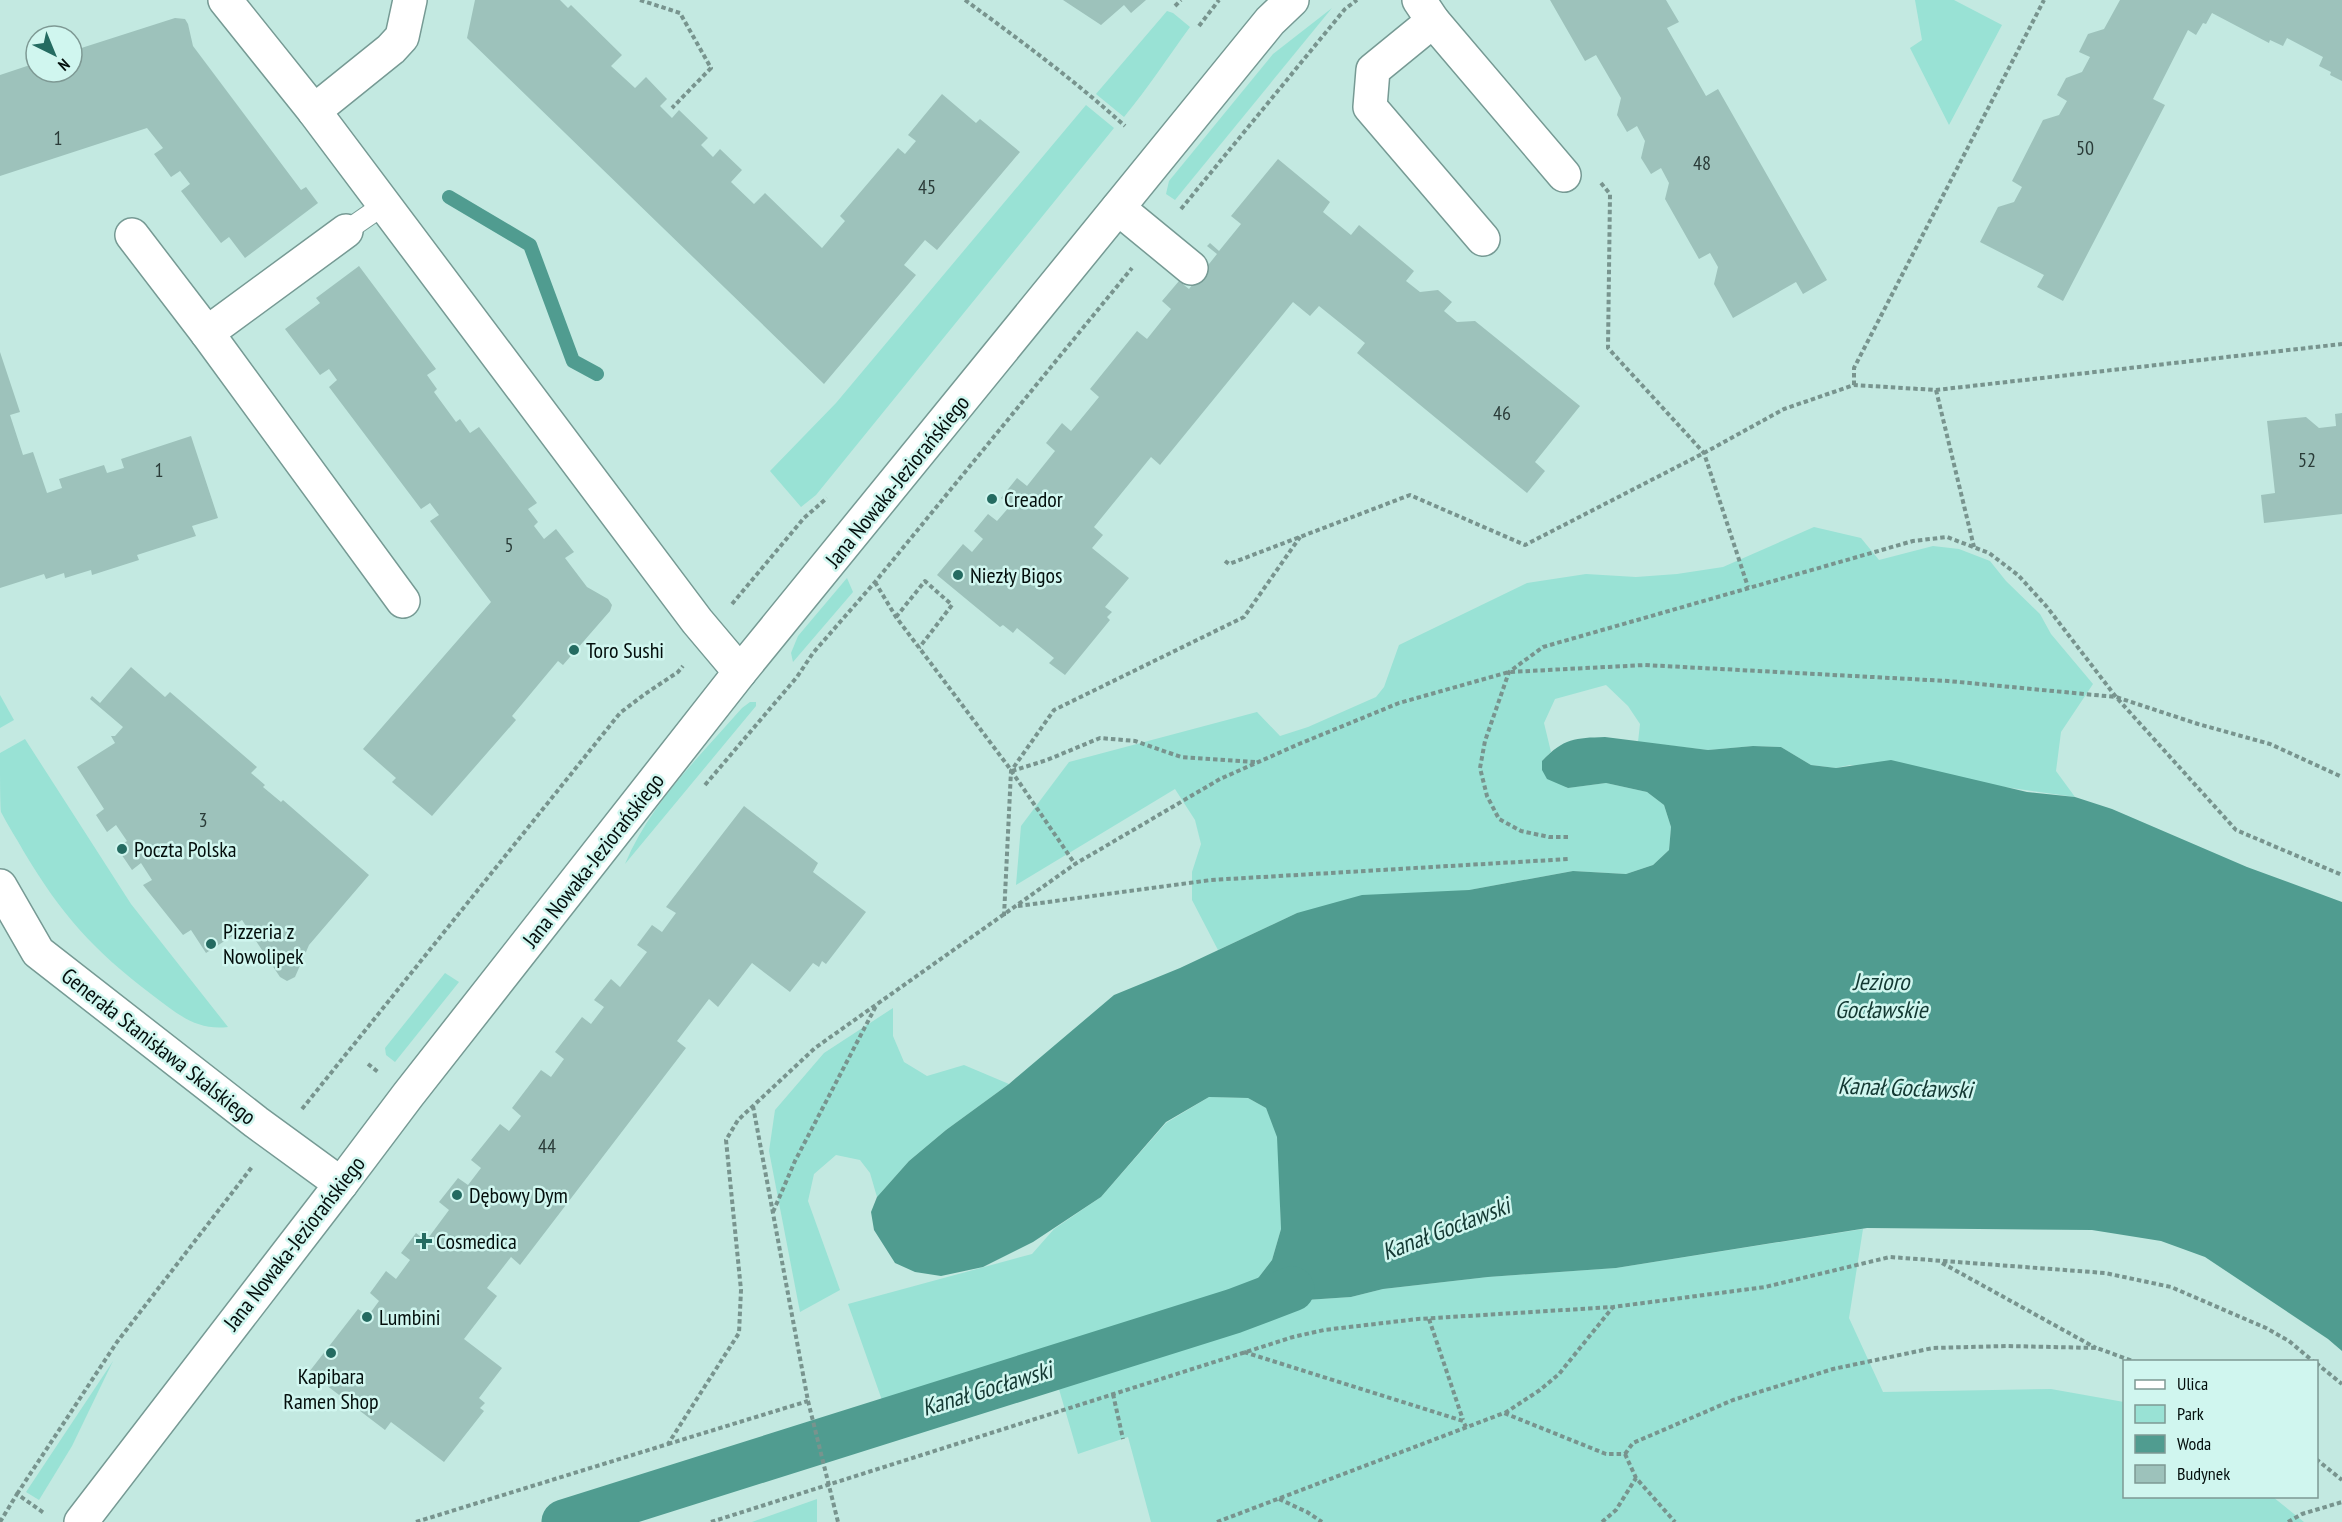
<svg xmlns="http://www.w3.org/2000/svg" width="2342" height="1522" viewBox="0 0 2342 1522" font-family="'PT Sans Narrow',sans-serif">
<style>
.green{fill:#99e2d5}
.water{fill:#509c90}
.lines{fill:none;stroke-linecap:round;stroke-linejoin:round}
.stream{stroke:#509c90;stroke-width:14}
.canal{stroke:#509c90;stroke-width:45}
.building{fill:#9dc2bb}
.service-casing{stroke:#769a94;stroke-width:22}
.minor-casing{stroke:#769a94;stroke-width:36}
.tertiary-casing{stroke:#769a94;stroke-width:36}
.path{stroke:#78948e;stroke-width:4;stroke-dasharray:4.5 3;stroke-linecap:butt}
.service{stroke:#fff;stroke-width:20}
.minor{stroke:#fff;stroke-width:33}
.tertiary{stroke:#fff;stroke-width:33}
.poi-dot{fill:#246b61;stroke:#d0f6ef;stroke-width:2}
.labels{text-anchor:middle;stroke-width:5;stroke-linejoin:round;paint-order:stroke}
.number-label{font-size:20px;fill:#2a3b38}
.street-label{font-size:22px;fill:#030e0c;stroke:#d0f6ef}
.poi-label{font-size:22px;fill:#030e0c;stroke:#d0f6ef;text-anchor:start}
.water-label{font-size:24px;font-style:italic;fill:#133832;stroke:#d0f6ef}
</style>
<rect width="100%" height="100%" fill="#c3e9e1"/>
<g class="green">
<path d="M 1915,0 L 1954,0 L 2002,25 L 1949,125 L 1910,48 L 1922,40 Z"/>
<path d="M 1332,8 L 1175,200 L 1166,194 L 1169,181 L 1273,54 Z"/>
<path d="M 1167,11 L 1173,13 L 1190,27 C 1168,57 1148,88 1124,117 L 1096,94 Z"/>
<path d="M 1086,105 L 1114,128 L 816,495 L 801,507 L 770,471 L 836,403 Z"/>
<path d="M 1814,527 L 1861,538 L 1879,560 L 1933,546 L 1959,549 L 1990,561 L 2006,581 L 2040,614 L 2051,634 L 2093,684 L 2061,732 L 2056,771 L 2075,797 L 1850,765 L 1836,768 L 1811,765 L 1781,747 L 1753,746 L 1708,750 L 1638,742 L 1640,724 L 1628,706 L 1606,685 L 1555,699 L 1544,723 L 1551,752 L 1542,761 L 1567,788 L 1606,783 L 1647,792 L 1664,805 L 1671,827 L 1669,850 L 1653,865 L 1626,874 L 1573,871 L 1469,890 L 1297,913 L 1218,950 L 1192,900 L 1192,872 L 1201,844 L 1195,820 L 1175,789 L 1016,885 L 1021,826 L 1069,762 L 1257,712 L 1280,736 L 1308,727 L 1376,697 L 1384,687 L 1399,645 L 1527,583 L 1586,574 L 1636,577 L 1677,574 L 1723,567 Z"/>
<path d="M 847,578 L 853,592 L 793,662 L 791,653 L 798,636 Z"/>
<path d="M 0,695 L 14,720 L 0,728 Z"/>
<path d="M 750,702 L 756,702 L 756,706 L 625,864 C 650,804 700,756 742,708 Z"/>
<path d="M 25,739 L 131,904 L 228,1027 C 195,1031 175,1012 151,994 C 93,950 61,914 24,852 C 17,839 8,826 1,812 C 0,800 0,767 0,753 Z"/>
<path d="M 445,973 L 459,982 L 395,1062 L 386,1055 L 385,1048 Z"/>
<path d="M 893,1008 L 893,1036 L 904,1062 L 927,1076 L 964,1065 L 1009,1084 L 946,1130 L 909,1161 L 877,1197 L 870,1173 L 860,1160 L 836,1155 L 814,1174 L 808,1201 L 840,1290 L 800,1312 L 769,1151 L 775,1110 L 824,1053 Z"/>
<path d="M 1209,1097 L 1248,1098 L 1266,1108 L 1278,1137 L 1281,1229 L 1272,1260 L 1252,1286 L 1231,1299 L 883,1403 L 848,1304 L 1032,1254 L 1054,1229 L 1101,1197 L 1166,1123 Z"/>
<path d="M 1863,1229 L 1849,1318 L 1883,1392 L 2051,1389 L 2124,1402 L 2124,1496 L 2273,1497 L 2304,1522 L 1151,1522 L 1128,1437 L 1078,1454 L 1056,1379 L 1238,1321 L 1291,1301 L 1351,1297 L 1383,1289 L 1488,1277 L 1616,1268 Z"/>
<path d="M 113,1361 L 72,1446 L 39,1500 L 26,1492 Z"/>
<path d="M 817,1499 L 817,1522 L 752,1522 Z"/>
</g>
<path class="water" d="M 1605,737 L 1708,750 L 1753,746 L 1781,747 L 1811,765 L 1836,768 L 1891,760 L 2027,792 L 2075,797 L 2112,809 L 2247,867 L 2342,902 L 2342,1351 L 2328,1339 L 2205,1257 L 2161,1241 L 2092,1230 L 1867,1228 L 1616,1268 L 1488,1277 L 1383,1289 L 1351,1297 L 1291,1301 L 1238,1321 L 1231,1299 L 1252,1286 L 1272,1260 L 1281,1229 L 1277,1137 L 1266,1108 L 1248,1098 L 1209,1097 L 1166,1122 L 1101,1197 L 1033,1242 L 983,1267 L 941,1276 L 915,1272 L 895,1263 L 874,1230 L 871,1212 L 877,1197 L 909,1161 L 946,1130 L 1009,1084 L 1114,995 L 1180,968 L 1297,913 L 1362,895 L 1469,890 L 1573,871 L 1626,874 L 1653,865 L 1669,850 L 1671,827 L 1664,805 L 1647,792 L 1606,783 L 1568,788 L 1547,779 L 1542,770 L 1542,761 C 1564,738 1575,738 1605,737 Z"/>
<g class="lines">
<path class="stream" d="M 449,197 L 530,245 L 573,361 L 597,374"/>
<path class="canal" d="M 564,1522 L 1234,1311 L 1292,1289"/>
</g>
<g class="building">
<path d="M 475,0 L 560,0 L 568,8 L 571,5 L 622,55 L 611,66 L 635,88 L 646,77 L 667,99 L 660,106 L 672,118 L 679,110 L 708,138 L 701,145 L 713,157 L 720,149 L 742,170 L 731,182 L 754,204 L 765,193 L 822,248 L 845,221 L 840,216 L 898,148 L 905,154 L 916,141 L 908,135 L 942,94 L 976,123 L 980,119 L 1020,152 L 937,250 L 925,240 L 904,265 L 916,275 L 824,384 L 467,38 Z"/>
<path d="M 1063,0 L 1146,0 L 1131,13 L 1124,5 L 1101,25 Z"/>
<path d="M 1550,0 L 1666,0 L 1679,22 L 1667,28 L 1706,96 L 1718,89 L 1827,280 L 1803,294 L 1796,282 L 1733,318 L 1714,284 L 1718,267 L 1710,253 L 1699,259 L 1665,199 L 1669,183 L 1661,168 L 1651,174 L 1641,158 L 1645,141 L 1637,126 L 1627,132 L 1617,115 L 1621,98 L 1596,55 L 1585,61 Z"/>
<path d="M 2120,0 L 2342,0 L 2342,81 L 2330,75 L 2331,72 L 2319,66 L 2323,57 L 2287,38 L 2283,46 L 2270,40 L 2269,43 L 2212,13 L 2206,24 L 2203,23 L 2196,35 L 2188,30 L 2153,99 L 2165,105 L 2063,301 L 2037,287 L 2044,275 L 1980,242 L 1998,207 L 2014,202 L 2022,187 L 2012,181 L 2043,120 L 2059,115 L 2067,101 L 2057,95 L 2066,78 L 2082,72 L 2090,57 L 2079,52 L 2088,34 L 2104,29 Z"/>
<path d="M 175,18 L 185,19 L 188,24 L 193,46 L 301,190 L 306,187 L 318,203 L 245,258 L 229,237 L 221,243 L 181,191 L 190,184 L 180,171 L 171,177 L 154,154 L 163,148 L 147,128 L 0,176 L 0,75 L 36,63 L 36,72 L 72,72 L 72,51 Z"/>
<path d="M 1278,159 L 1330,202 L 1323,212 L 1351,235 L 1359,225 L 1414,271 L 1406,281 L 1420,292 L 1438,290 L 1452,302 L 1444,311 L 1457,322 L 1475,321 L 1580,406 L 1535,462 L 1545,471 L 1527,493 L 1357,353 L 1365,343 L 1319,306 L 1310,316 L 1293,302 L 1160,465 L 1151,457 L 1094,527 L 1103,535 L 1092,548 L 1129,578 L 1105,607 L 1112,612 L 1107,617 L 1110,620 L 1065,675 L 1049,663 L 1054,658 L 1017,628 L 1013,633 L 1003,625 L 1000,627 L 937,575 L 963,544 L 972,552 L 983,539 L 974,531 L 988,514 L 997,521 L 1010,506 L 1001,498 L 1017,478 L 1027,486 L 1055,451 L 1046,443 L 1062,423 L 1071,431 L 1099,397 L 1090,389 L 1137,331 L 1147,339 L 1171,309 L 1162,301 L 1179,281 L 1189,289 L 1217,254 L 1207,246 L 1210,243 L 1219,251 L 1241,224 L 1231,216 Z"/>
<path d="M 359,266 L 436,369 L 427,375 L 437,389 L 434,392 L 456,422 L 460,419 L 470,433 L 479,427 L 537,503 L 528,509 L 538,522 L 534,526 L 544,539 L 556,529 L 574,552 L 565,558 L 587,587 L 608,599 L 612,605 L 610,611 L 563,665 L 558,661 L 512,716 L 516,720 L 432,816 L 392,782 L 396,778 L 363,749 L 491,602 L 430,521 L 439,515 L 430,503 L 421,509 L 329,387 L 337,380 L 329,369 L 320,375 L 285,329 L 320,303 L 316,298 Z"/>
<path d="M 0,352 L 20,412 L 10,415 L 23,455 L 33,452 L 47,493 L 62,488 L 59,479 L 104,465 L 107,473 L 124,468 L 121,459 L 191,436 L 218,518 L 192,526 L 196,536 L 137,555 L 139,560 L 92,575 L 91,570 L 65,578 L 64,573 L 46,579 L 44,574 L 0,588 Z"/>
<path d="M 2342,413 L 2342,514 L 2264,523 L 2261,495 L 2275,493 L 2267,421 L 2306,417 L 2319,428 L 2336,426 L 2335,414 Z"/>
<path d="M 131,667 L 165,697 L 170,692 L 257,767 L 251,773 L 265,785 L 263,787 L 281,802 L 283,800 L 369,875 L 309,945 L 295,977 L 287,981 L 280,977 L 242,920 L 236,924 L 240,931 L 206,953 L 191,930 L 183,935 L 143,885 L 152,880 L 141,863 L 132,870 L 117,848 L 127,841 L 116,825 L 107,832 L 96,815 L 104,809 L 77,767 L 115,743 L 111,736 L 115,736 L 123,727 L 90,699 L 92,696 L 100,703 Z"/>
<path d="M 744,806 L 818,863 L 813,872 L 866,912 L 826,964 L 822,961 L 819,967 L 813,963 L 790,992 L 752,963 L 718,1007 L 709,999 L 677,1041 L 686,1048 L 520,1265 L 511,1257 L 487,1288 L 497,1296 L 464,1339 L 502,1368 L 479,1398 L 485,1403 L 480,1408 L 484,1411 L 444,1462 L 391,1422 L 385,1430 L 309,1372 L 358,1309 L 368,1316 L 379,1301 L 370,1293 L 386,1271 L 396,1279 L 410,1260 L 401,1253 L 416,1233 L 426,1241 L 449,1210 L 439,1202 L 458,1178 L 468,1185 L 481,1168 L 471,1160 L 500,1124 L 509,1131 L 521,1116 L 512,1108 L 541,1070 L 551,1077 L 564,1059 L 555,1052 L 582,1017 L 591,1024 L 604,1007 L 594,1000 L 611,979 L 620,987 L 647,952 L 637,945 L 652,925 L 662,932 L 676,913 L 666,907 Z"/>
</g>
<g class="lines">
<g class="service-casing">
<path id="service" d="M 346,231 L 385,204"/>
</g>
<g class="minor-casing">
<g id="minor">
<path d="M 225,0 L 314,111 L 391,49 L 402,37 L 410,0"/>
<path d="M 1419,0 L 1433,21 L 1564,175"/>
<path d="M 1433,21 L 1373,70 L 1370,107 L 1483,239"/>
<path d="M 314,111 L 697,621 L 740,672"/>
<path d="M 1118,208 L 1191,268"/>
<path d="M 346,231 L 207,333 L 403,601"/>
<path d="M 132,235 L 207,333"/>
<path d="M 341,1184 L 408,1095 L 740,672 L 1270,21 L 1292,0"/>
</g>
</g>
<g class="tertiary-casing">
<path id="tertiary" d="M 0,886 L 38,952 L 256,1122 L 341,1184 L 81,1522"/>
</g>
<g class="path">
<path d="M 640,0 L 680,13 L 711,68 L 672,108"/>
<path d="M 965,0 C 1020,40 1074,80 1125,126"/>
<path d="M 1175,6 L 1181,0"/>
<path d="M 1199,26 L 1219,0"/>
<path d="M 1601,183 L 1610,194 L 1608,348 L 1704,453 L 1748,587"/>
<path d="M 1181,209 L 1345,9 L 1357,0"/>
<path d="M 1854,385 L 1854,368 L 2044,0"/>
<path d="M 1936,390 L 1974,547"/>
<path d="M 1225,561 L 1229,564 L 1410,495 L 1525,545 L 1704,453 L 1784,409 L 1854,385 L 1936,390 L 2342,344"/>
<path d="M 875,582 L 896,617 L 1008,766 L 1075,864"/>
<path d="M 732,604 L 804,518 L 827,498"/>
<path d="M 896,617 L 925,581 L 952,605 L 919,648"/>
<path d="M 1012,771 L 1047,760 L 1100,738 L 1135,741 L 1181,757 L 1256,762"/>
<path d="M 705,785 L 797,677 L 813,653 L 875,582 L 1132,268"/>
<path d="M 1568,837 L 1549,837 L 1521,831 L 1499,819 L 1487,796 L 1480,768 L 1485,741 L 1509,672 L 1543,647 L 1913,541 L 1947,537 L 1989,553 L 2018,575 L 2047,607 L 2116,697 L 2236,830 L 2342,875"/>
<path d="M 1018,906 L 1211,880 L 1569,859"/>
<path d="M 1004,916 L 1011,771 L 1054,710 L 1244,617 L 1300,537"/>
<path d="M 368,1064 L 378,1072"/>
<path d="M 753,1106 L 808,1401 L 838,1522"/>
<path d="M 302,1109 L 620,713 L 645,694 L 678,672 L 683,666"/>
<path d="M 773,1212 L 795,1161 L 877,1004"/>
<path d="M 1942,1263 L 2096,1348"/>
<path d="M 1429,1319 L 1463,1420"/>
<path d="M 1244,1352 L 1463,1421 L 1466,1427"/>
<path d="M 2316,1363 L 2342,1384"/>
<path d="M 1113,1394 L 1123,1439"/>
<path d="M 1505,1413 L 1540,1390 L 1559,1374 L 1613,1307"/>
<path d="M 668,1444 L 808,1401"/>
<path d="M 1625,1454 L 1633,1443 L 1733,1400 L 1833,1369 L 1933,1348 L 2007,1346 L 2097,1348 L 2135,1362"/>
<path d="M 1625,1454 L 1636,1478 L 1675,1522"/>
<path d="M 2316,1459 L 2342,1480"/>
<path d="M 17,1494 L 117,1342 L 252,1167"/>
<path d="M 1279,1499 L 1307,1512 L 1322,1522"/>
<path d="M 0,1522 L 17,1494 L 44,1513"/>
<path d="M 416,1522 L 668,1444 L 739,1333 L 741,1290 L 726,1140 L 738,1120 L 815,1048 L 1075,864 L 1140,826 L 1220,779 L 1299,744 L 1399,703 L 1509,672 L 1645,665 L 1948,681 L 2116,697 L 2198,724 L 2270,744 L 2342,777"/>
<path d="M 711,1522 L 1293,1337 L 1324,1330 L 1418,1319 L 1613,1307 L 1765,1287 L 1890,1257 L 2105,1273 L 2171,1287 L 2266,1328 L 2289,1341 L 2314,1362"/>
<path d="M 1217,1522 L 1504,1413 L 1606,1454 L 1625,1454"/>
<path d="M 1602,1522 L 1616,1510 L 1636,1478"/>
<path d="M 2288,1522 L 2302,1514 L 2342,1502"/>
</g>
<use href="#service" class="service"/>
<use href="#minor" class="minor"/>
<use href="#tertiary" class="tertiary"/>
</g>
<g class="poi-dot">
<circle cx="992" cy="499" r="6"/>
<circle cx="958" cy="575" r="6"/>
<circle cx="574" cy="650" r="6"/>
<circle cx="122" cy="849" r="6"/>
<circle cx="211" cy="944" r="6"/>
<circle cx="457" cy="1195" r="6"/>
<path d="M421 1232h6v6h6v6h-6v6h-6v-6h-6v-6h6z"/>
<circle cx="367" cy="1317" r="6"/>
<circle cx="331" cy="1353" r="6"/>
</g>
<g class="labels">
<g class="number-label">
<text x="58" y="145">1</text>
<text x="2085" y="155">50</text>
<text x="1702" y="170">48</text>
<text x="927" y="194">45</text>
<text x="1502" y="420">46</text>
<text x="2307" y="467">52</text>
<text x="159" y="477">1</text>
<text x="509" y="552">5</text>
<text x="203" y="827">3</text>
<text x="547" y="1153">44</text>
</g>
<g class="street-label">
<text transform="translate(897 481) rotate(-51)" y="8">Jana Nowaka-Jeziorańskiego</text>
<text transform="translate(593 860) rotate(-52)" y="8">Jana Nowaka-Jeziorańskiego</text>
<text transform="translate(159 1046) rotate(38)" y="8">Generała Stanisława Skalskiego</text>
<text transform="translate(294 1243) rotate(-52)" y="8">Jana Nowaka-Jeziorańskiego</text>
</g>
<g class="poi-label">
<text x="1004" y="507">Creador</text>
<text x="970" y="583">Niezły Bigos</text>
<text x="586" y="658">Toro Sushi</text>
<text x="134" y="857">Poczta Polska</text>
<text x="223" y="939">Pizzeria z<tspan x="223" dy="25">Nowolipek</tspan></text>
<text x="469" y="1203">Dębowy Dym</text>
<text x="436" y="1249">Cosmedica</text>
<text x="379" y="1325">Lumbini</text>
<text x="331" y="1384" text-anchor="middle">Kapibara<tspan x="331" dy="25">Ramen Shop</tspan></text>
</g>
<g class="water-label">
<text x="1881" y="990">Jezioro<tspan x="1881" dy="28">Gocławskie</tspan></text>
<text transform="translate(1905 1088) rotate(2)" y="8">Kanał Gocławski</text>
<text transform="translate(1446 1229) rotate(-21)" y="8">Kanał Gocławski</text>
<text transform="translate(987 1389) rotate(-17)" y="8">Kanał Gocławski</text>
</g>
</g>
<rect x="2123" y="1360" width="195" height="138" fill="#d0f6ef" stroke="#7e9994" stroke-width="1.5"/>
<rect x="2135" y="1380" width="30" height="9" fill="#ffffff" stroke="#7e9994" stroke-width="1.5"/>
<text x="2177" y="1390" font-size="18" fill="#030e0c">Ulica</text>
<rect x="2135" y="1405" width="30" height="18" fill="#99e2d5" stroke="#7e9994" stroke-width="1.5"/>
<text x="2177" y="1420" font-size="18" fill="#030e0c">Park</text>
<rect x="2135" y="1435" width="30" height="18" fill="#509c90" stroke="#7e9994" stroke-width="1.5"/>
<text x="2177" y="1450" font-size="18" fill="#030e0c">Woda</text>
<rect x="2135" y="1465" width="30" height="18" fill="#9dc2bb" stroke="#7e9994" stroke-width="1.5"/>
<text x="2177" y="1480" font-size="18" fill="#030e0c">Budynek</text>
<g transform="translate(54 54) rotate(137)"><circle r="28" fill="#d0f6ef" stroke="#7e9994" stroke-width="1.5"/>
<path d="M0-4.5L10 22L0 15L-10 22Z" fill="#246b61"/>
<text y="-9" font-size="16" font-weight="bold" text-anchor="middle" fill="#030e0c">N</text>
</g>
</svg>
